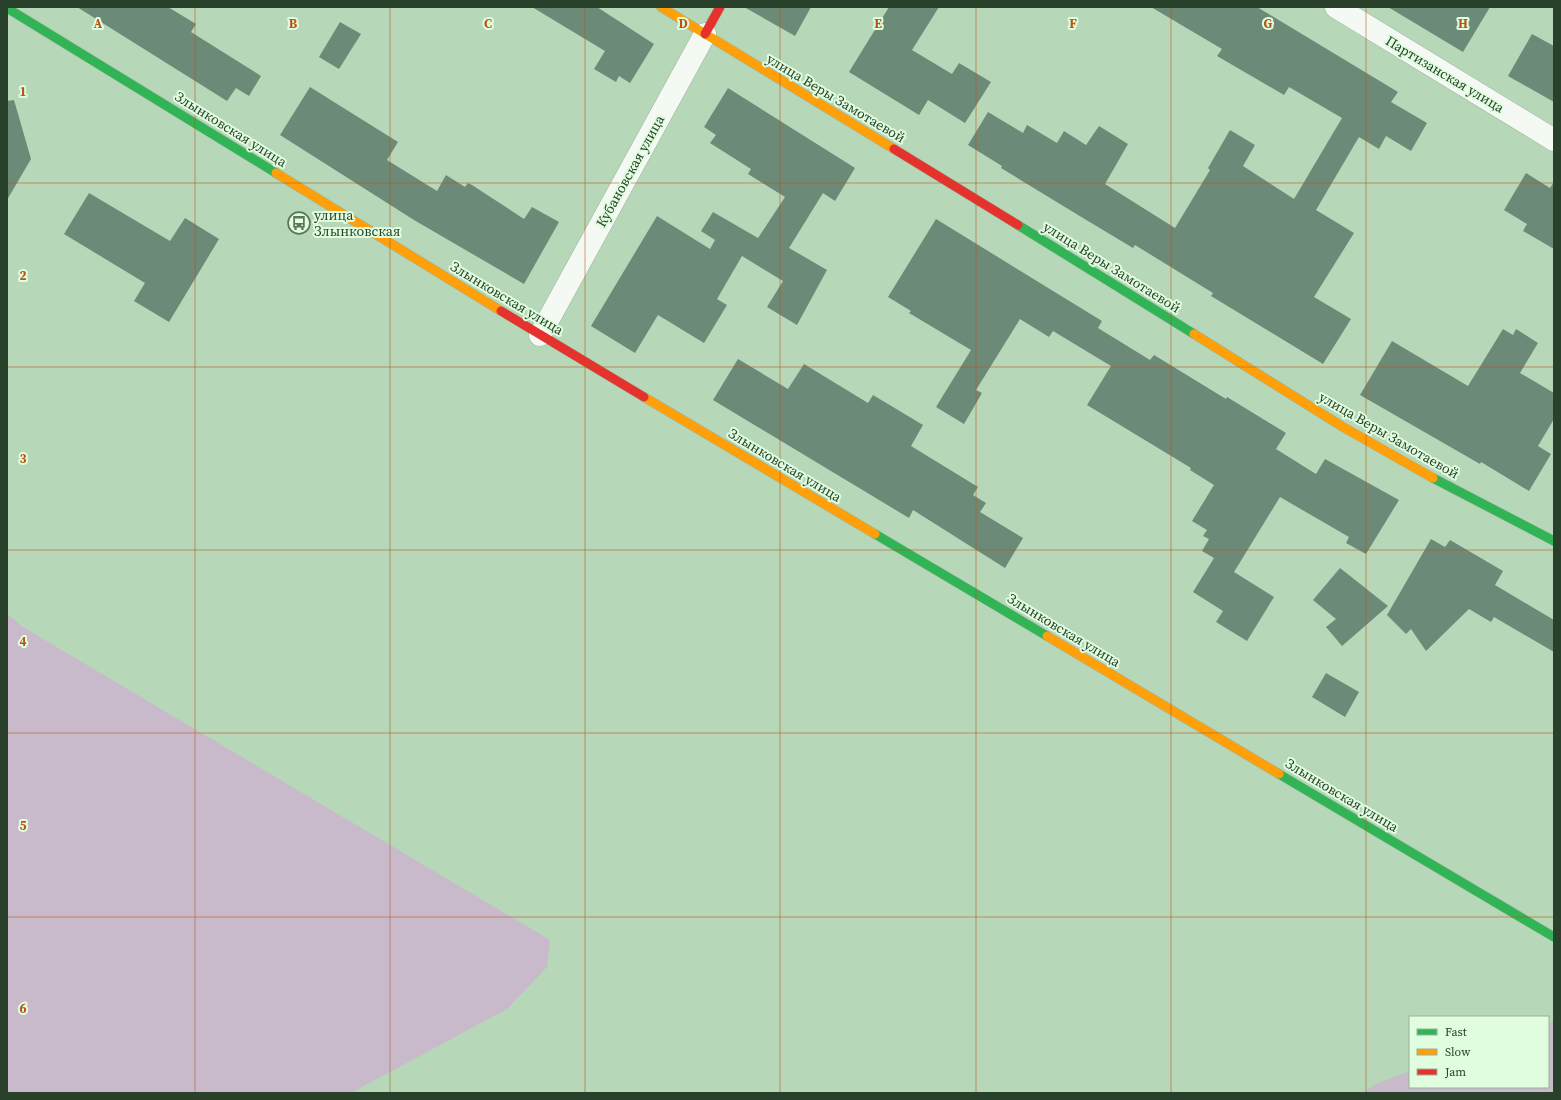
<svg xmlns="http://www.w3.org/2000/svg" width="1561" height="1100" viewBox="0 0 1561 1100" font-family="'Source Serif 4',serif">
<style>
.green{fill:#c9bacb}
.building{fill:#6b8b78}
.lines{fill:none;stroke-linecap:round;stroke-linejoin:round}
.street-casing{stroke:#9cb59d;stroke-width:23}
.fast-casing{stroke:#9cb59d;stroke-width:10}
.slow-casing{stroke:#9cb59d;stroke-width:10}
.jam-casing{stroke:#9cb59d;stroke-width:10}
.street{stroke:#f4f9f4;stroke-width:22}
.fast{stroke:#30b455;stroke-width:9}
.slow{stroke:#ff9f0a;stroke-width:9}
.jam{stroke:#e5322d;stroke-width:9}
.grid{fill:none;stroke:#b85314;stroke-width:1;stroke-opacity:0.55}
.labels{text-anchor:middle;stroke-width:4;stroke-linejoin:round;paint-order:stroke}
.street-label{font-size:14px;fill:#29412a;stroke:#e0fde0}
.poi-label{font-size:14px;fill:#29412a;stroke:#e0fde0;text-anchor:start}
.grid-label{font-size:13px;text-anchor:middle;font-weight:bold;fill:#b85314;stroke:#e0fde0;stroke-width:4;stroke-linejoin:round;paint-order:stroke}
</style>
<rect width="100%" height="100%" fill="#b7d7b9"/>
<g class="green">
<path d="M 7,614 L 23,627 L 550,940 L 547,967 L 507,1009 L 351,1093 L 7,1093 Z"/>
<path d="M 1554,1019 L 1554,1093 L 1363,1093 L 1376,1084 L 1410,1071 L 1410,1087 L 1548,1087 L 1548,1025 Z"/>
</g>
<g class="building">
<path d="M 77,7 L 168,7 L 196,24 L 191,32 L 261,76 L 249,96 L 236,88 L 227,101 Z"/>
<path d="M 532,7 L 597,7 L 654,44 L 630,83 L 619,76 L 616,82 L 594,69 L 605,51 Z"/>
<path d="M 744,7 L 811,7 L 795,36 Z"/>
<path d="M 889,7 L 939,7 L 912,50 L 952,74 L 959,63 L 991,82 L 965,123 L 928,100 L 919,115 L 849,72 Z"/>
<path d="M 1151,7 L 1257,7 L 1398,92 L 1391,102 L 1427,123 L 1411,151 L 1386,136 L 1379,149 L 1359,137 L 1316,210 L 1354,233 L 1314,297 L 1351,319 L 1323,364 L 1211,296 L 1213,293 L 1135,245 L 1133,248 L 1083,218 L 1001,168 L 1002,166 L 968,145 L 988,112 L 1023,133 L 1027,125 L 1057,143 L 1064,131 L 1086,145 L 1099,126 L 1128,144 L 1105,184 L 1175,228 L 1210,170 L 1208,168 L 1230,130 L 1255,145 L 1243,166 L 1294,199 L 1342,118 L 1289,87 L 1284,95 L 1217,56 L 1222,49 Z"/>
<path d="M 1388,7 L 1490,7 L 1463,52 Z"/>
<path d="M 340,22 L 361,34 L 339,69 L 319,57 Z"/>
<path d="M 1532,34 L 1554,46 L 1554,102 L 1508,76 Z"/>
<path d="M 310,87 L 398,142 L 387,160 L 437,191 L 446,175 L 465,187 L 468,183 L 472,185 L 524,219 L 532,207 L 559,222 L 524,284 L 414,220 L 280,135 Z"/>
<path d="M 728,88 L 855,168 L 835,201 L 823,193 L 789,248 L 827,270 L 797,325 L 767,307 L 783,281 L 742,256 L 717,299 L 727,305 L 704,343 L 658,315 L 635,353 L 591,326 L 657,216 L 710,249 L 715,240 L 701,231 L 713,212 L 758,238 L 785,197 L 748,174 L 751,169 L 710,143 L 716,135 L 704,127 Z"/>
<path d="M 14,100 L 31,159 L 7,200 L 7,101 Z"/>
<path d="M 1526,173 L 1550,188 L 1554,182 L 1554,249 L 1523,231 L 1527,224 L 1504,210 Z"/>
<path d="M 89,193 L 170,241 L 185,218 L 219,239 L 169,322 L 134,301 L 145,283 L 64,234 Z"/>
<path d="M 936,219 L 1102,321 L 1098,328 L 1150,360 L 1154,355 L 1226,399 L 1227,397 L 1286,433 L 1276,449 L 1316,474 L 1325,459 L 1399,500 L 1366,554 L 1346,543 L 1349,537 L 1280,497 L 1234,572 L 1274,597 L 1247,641 L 1216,622 L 1223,611 L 1193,592 L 1214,558 L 1202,551 L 1209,539 L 1203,536 L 1207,530 L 1192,521 L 1214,485 L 1190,470 L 1191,468 L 1087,405 L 1111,366 L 1053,331 L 1049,337 L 1020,319 L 976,390 L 982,393 L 964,424 L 936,407 L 971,350 L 909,313 L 911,311 L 888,297 Z"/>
<path d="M 1503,329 L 1513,335 L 1516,329 L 1538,343 L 1520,373 L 1554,393 L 1554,419 L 1538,446 L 1551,454 L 1529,491 L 1481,462 L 1480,464 L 1360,395 L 1392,341 L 1468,386 Z"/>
<path d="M 738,359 L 788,389 L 804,364 L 868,403 L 873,395 L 923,425 L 911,446 L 978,487 L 973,495 L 986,503 L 980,512 L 1023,538 L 1005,568 L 913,510 L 909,518 L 713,400 Z"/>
<path d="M 1431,539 L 1445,547 L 1450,540 L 1503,571 L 1495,585 L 1554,620 L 1554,652 L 1494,617 L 1491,622 L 1469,609 L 1426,651 L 1411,629 L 1406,634 L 1387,615 Z"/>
<path d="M 1340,568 L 1388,606 L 1342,646 L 1326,627 L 1336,619 L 1313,600 Z"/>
<path d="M 1326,673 L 1359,692 L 1345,717 L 1312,697 Z"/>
</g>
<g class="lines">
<g class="street-casing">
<g id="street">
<path d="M 1336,7 L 1554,140"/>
<path d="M 540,335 L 705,34"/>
</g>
</g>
<g class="fast-casing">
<g id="fast">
<path d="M 7,8 L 276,173"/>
<path d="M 1018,225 L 1194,334"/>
<path d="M 1433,478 L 1554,541"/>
<path d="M 875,534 L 1047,636"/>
<path d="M 1279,774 L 1554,937"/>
</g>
</g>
<g class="slow-casing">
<g id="slow">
<path d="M 661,7 L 894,149"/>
<path d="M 276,173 L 501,311"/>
<path d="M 1194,334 L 1343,427 L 1433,478"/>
<path d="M 644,397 L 875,534"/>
<path d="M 1047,636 L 1279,774"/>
</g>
</g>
<g class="jam-casing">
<g id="jam">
<path d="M 705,34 L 720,7"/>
<path d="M 894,149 L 1018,225"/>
<path d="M 501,311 L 644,397"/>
</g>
</g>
<use href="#street" class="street"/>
<use href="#fast" class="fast"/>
<use href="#slow" class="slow"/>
<use href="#jam" class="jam"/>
</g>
<path class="grid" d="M 195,7 L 195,1093M 390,7 L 390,1093M 585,7 L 585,1093M 780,7 L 780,1093M 976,7 L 976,1093M 1171,7 L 1171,1093M 1366,7 L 1366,1093M 7,183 L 1554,183M 7,367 L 1554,367M 7,550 L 1554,550M 7,733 L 1554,733M 7,917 L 1554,917"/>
<defs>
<g id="bus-ring" transform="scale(1.15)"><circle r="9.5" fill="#e0fde0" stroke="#5b765c" stroke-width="1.5"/><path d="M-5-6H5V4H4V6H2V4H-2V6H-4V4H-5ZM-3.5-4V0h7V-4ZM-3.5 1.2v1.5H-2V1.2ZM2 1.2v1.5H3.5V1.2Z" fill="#5b765c"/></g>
</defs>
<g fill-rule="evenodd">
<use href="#bus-ring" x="299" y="223"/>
</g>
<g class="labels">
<g class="street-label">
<text transform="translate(1445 74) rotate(31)" y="5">Партизанская улица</text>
<text transform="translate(836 98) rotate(31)" y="5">улица Веры Замотаевой</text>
<text transform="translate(231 129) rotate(32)" y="5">Злынковская улица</text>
<text transform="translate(630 171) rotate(-61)" y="5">Кубановская улица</text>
<text transform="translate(1112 267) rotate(32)" y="5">улица Веры Замотаевой</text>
<text transform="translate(507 298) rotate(31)" y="5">Злынковская улица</text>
<text transform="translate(1389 435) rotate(30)" y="5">улица Веры Замотаевой</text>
<text transform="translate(785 465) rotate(31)" y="5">Злынковская улица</text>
<text transform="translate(1064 630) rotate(31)" y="5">Злынковская улица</text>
<text transform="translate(1342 795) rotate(31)" y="5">Злынковская улица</text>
</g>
<g class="poi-label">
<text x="314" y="220">улица<tspan x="314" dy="16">Злынковская</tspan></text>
</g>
</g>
<g class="grid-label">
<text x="98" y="28">A</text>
<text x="293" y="28">B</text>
<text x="488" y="28">C</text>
<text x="683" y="28">D</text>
<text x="878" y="28">E</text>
<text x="1073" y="28">F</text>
<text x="1268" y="28">G</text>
<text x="1463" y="28">H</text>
<text x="23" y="96">1</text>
<text x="23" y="280">2</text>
<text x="23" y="463">3</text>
<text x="23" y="646">4</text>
<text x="23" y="830">5</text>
<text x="23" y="1013">6</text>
</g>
<rect width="1561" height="1100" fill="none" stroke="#29412a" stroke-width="16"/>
<rect x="1409" y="1016" width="140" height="72" fill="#e0fde0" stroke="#97b297"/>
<rect x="1417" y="1029" width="20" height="6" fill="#30b455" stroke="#97b297"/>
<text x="1445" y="1036" font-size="12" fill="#29412a">Fast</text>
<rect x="1417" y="1049" width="20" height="6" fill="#ff9f0a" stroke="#97b297"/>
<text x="1445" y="1056" font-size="12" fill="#29412a">Slow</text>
<rect x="1417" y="1069" width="20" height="6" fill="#e5322d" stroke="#97b297"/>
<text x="1445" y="1076" font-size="12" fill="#29412a">Jam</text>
</svg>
